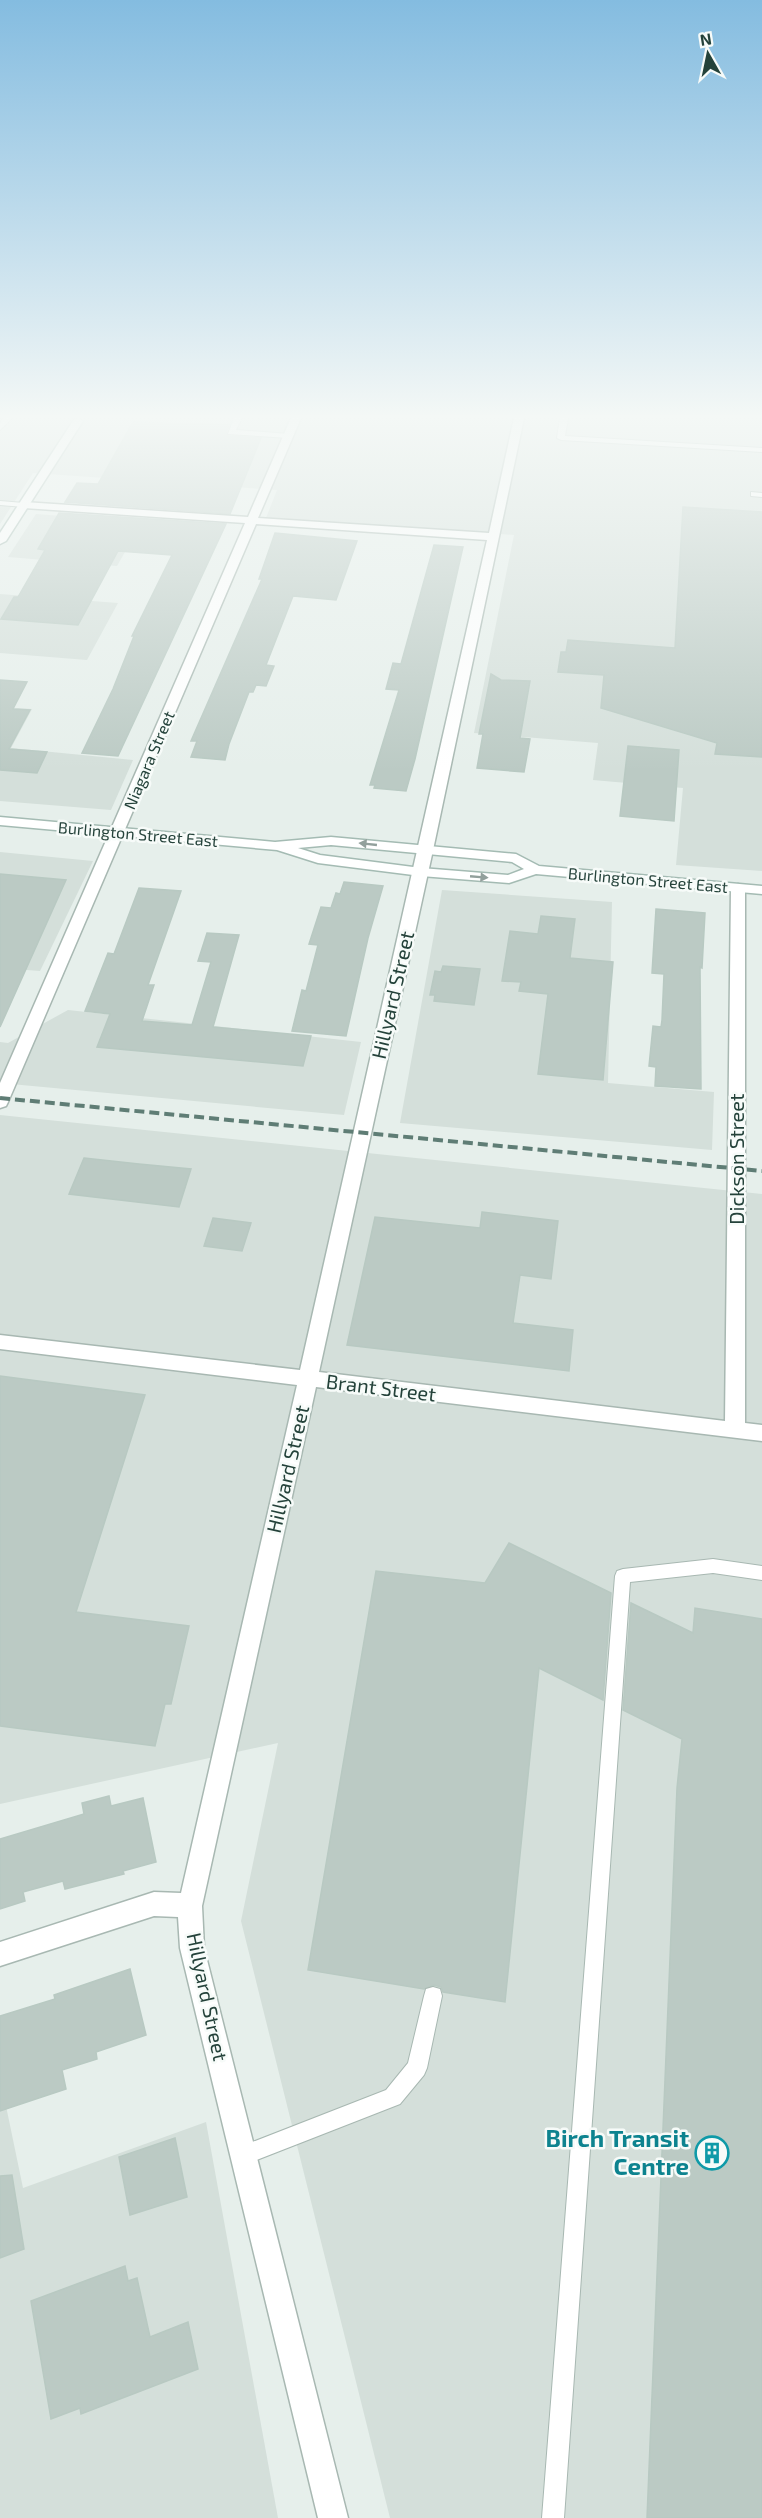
<svg xmlns="http://www.w3.org/2000/svg" width="762" height="2518" viewBox="0 0 762 2518" font-family="'Exo 2',sans-serif">
<style>
.built{fill:#d4dfda}
.building{fill:#bbcac4;stroke:#b8c9c2;stroke-width:1.5}
.lines{fill:none;stroke-linecap:round;stroke-linejoin:round}
.lane-casing{stroke:#a8b8b2;stroke-width:2}
.street-casing{stroke:#a8b8b2;stroke-width:3}
.secondary-casing{stroke:#a4bbb3;stroke-width:3}
.lane{fill:#fff;fill-rule:evenodd}
.street{fill:#fff;fill-rule:evenodd}
.secondary{fill:#fff;fill-rule:evenodd}
.rail{stroke:#5f7d75;stroke-width:4;stroke-dasharray:10 5;stroke-linecap:butt}
.oneway{fill:#92a09c}
.labels{text-anchor:middle;stroke-width:5;stroke-linejoin:round;paint-order:stroke}
.far-street-label{font-size:16px;fill:#24423a;stroke:#f7fbf9}
.street-label{font-size:20px;fill:#24423a;stroke:#f7fbf9}
.near-culture-label{font-size:24px;font-weight:bold;fill:#0d838f;stroke:#f7fbf9;text-anchor:end}
</style>
<rect width="100%" height="100%" fill="#e6efeb"/>
<g class="built">
<path d="M 0,418 L 762,418 L 762,871 L 676,865 L 683,788 L 593,780 L 598,743 L 474,733 L 514,535 L 266,518 L 277,490 L 33,473 L 0,524 Z"/>
<path d="M 36,514 L 142,522 L 117,566 L 8,557 Z"/>
<path d="M 0,594 L 118,603 L 87,660 L 0,653 Z"/>
<path d="M 0,707 L 32,709 L 11,748 L 133,760 L 111,810 L 0,801 Z"/>
<path d="M 0,852 L 93,861 L 40,971 L 0,968 Z"/>
<path d="M 442,890 L 612,902 L 608,1083 L 714,1092 L 712,1150 L 400,1123 Z"/>
<path d="M 68,1010 L 361,1042 L 344,1115 L 0,1083 L 0,1042 L 8,1043 Z"/>
<path d="M 0,1115 L 762,1194 L 762,2518 L 390,2518 L 241,1921 L 278,1743 L 0,1804 Z"/>
<path d="M 0,2077 L 23,2188 L 206,2122 L 278,2518 L 0,2518 Z"/>
</g>
<g class="building">
<path d="M 133,422 L 229,425 L 226,433 L 228,436 L 261,438 L 230,514 L 65,502 L 77,483 L 98,484 Z"/>
<path d="M 683,507 L 762,512 L 762,757 L 715,754 L 717,743 L 601,708 L 604,675 L 558,672 L 561,652 L 566,652 L 568,640 L 675,648 Z"/>
<path d="M 59,513 L 226,524 L 118,756 L 82,753 L 113,689 L 134,636 L 132,636 L 172,555 L 118,551 L 78,625 L 1,619 L 14,597 L 18,597 L 45,550 L 38,549 Z"/>
<path d="M 275,533 L 357,541 L 336,600 L 293,596 L 266,665 L 274,666 L 266,686 L 256,685 L 253,692 L 249,692 L 229,744 L 225,760 L 191,757 L 197,741 L 191,741 L 262,579 L 259,579 Z"/>
<path d="M 434,545 L 463,547 L 415,759 L 406,791 L 374,788 L 375,785 L 370,785 L 399,690 L 386,689 L 393,663 L 401,664 Z"/>
<path d="M 491,674 L 501,680 L 530,681 L 520,738 L 530,739 L 524,772 L 477,768 L 483,734 L 479,734 Z"/>
<path d="M 0,680 L 27,682 L 13,709 L 30,710 L 9,749 L 47,752 L 37,773 L 0,770 Z"/>
<path d="M 628,746 L 679,750 L 674,821 L 620,816 Z"/>
<path d="M 0,874 L 66,880 L 0,1027 Z"/>
<path d="M 344,882 L 383,886 L 368,938 L 346,1036 L 292,1031 L 302,990 L 306,991 L 318,945 L 309,944 L 321,907 L 331,908 L 336,893 L 340,894 Z"/>
<path d="M 139,888 L 181,891 L 148,985 L 154,985 L 142,1021 L 192,1025 L 211,962 L 198,961 L 207,933 L 239,935 L 213,1027 L 311,1036 L 303,1066 L 97,1047 L 110,1014 L 85,1011 L 108,953 L 114,954 Z"/>
<path d="M 656,909 L 705,913 L 702,968 L 700,967 L 701,1089 L 655,1086 L 656,1067 L 649,1066 L 653,1026 L 661,1027 L 662,1020 L 664,974 L 652,973 Z"/>
<path d="M 541,916 L 575,919 L 570,958 L 613,962 L 603,1080 L 538,1074 L 548,994 L 519,991 L 521,982 L 502,981 L 510,931 L 538,934 Z"/>
<path d="M 443,966 L 480,969 L 474,1005 L 434,1001 L 435,995 L 430,995 L 435,971 L 441,972 Z"/>
<path d="M 84,1158 L 139,1164 L 191,1169 L 179,1207 L 69,1194 Z"/>
<path d="M 482,1212 L 558,1221 L 551,1279 L 520,1275 L 513,1323 L 573,1330 L 569,1371 L 347,1345 L 375,1217 L 480,1228 Z"/>
<path d="M 213,1218 L 251,1223 L 242,1251 L 204,1246 Z"/>
<path d="M 0,1376 L 145,1395 L 76,1612 L 189,1626 L 171,1704 L 165,1704 L 155,1746 L 0,1726 Z"/>
<path d="M 509,1543 L 611,1593 L 603,1700 L 539,1668 L 505,2002 L 443,1992 L 441,1987 L 434,1985 L 424,1989 L 308,1970 L 376,1571 L 485,1583 Z"/>
<path d="M 631,1603 L 693,1633 L 695,1608 L 762,1619 L 762,2518 L 647,2518 L 677,1788 L 682,1739 L 623,1710 Z"/>
<path d="M 109,1796 L 111,1806 L 143,1798 L 156,1862 L 123,1871 L 124,1874 L 65,1889 L 63,1881 L 23,1892 L 25,1901 L 0,1909 L 0,1839 L 84,1814 L 82,1803 Z"/>
<path d="M 130,1969 L 146,2035 L 96,2052 L 97,2059 L 62,2070 L 66,2089 L 0,2111 L 0,2016 L 55,1999 L 54,1995 Z"/>
<path d="M 175,2138 L 187,2197 L 130,2215 L 119,2157 Z"/>
<path d="M 12,2175 L 24,2249 L 0,2258 L 0,2176 Z"/>
<path d="M 125,2266 L 128,2281 L 137,2278 L 150,2337 L 188,2322 L 198,2369 L 81,2414 L 80,2408 L 51,2419 L 31,2301 Z"/>
</g>
<g class="lines">
<g class="lane-casing">
<g id="lane">
<path d="M 4,418 L 12,418 L 0,430 L 0,423 Z"/>
<path d="M 234,418 L 242,418 L 236,430 L 289,434 L 293,436 L 289,438 L 228,434 Z"/>
<path d="M 560,418 L 568,418 L 565,436 L 762,448 L 762,452 L 561,440 L 557,438 Z"/>
<path d="M 751,492 L 762,493 L 762,497 L 751,496 Z"/>
<path d="M 0,501 L 24,503 L 28,505 L 24,507 L 0,505 Z"/>
<path d="M 713,1559 L 762,1566 L 762,1580 L 713,1573 L 630,1582 L 564,2518 L 542,2518 L 615,1576 L 617,1571 L 623,1569 Z"/>
<path d="M 433,1987 L 440,1989 L 442,1996 L 427,2068 L 424,2075 L 400,2104 L 244,2165 L 237,2162 L 234,2155 L 237,2148 L 386,2090 L 408,2063 L 424,1996 L 426,1989 Z"/>
</g>
</g>
<g class="street-casing">
<path id="street" d="M 291,418 L 301,418 L 258,518 L 489,533 L 514,418 L 524,418 L 433,850 L 319,1372 L 725,1421 L 731,888 L 738,884 L 745,888 L 745,1423 L 762,1425 L 762,1441 L 316,1387 L 202,1906 L 204,1948 L 348,2518 L 318,2518 L 180,1948 L 178,1917 L 154,1916 L 0,1966 L 0,1942 L 154,1892 L 181,1893 L 297,1385 L 0,1349 L 0,1335 L 300,1370 L 487,540 L 256,524 L 8,1102 L 6,1106 L 0,1108 L 0,1083 L 245,523 L 24,508 L 19,505 L 24,502 L 248,517 Z"/>
</g>
<g class="secondary-casing">
<g id="secondary">
<path d="M 78,418 L 83,421 L 6,541 L 0,544 L 0,533 L 73,421 Z"/>
<path d="M 0,817 L 275,842 L 331,837 L 516,854 L 539,866 L 762,886 L 762,894 L 536,874 L 509,883 L 421,876 L 318,863 L 277,850 L 0,825 ZM 331,845 L 512,862 L 524,869 L 508,875 L 421,868 L 320,855 L 298,848 Z"/>
</g>
</g>
<use href="#lane" class="lane"/>
<use href="#street" class="street"/>
<use href="#secondary" class="secondary"/>
<path class="rail" d="M 0,1098 L 762,1171"/>
</g>
<defs><path id="oneway-solid" d="M-6-.8H1V-3.2L6.5 0L1 3.2V.8H-6Z" transform="scale(1.5)"/></defs>
<g class="oneway">
<use href="#oneway-solid" transform="translate(368 844) rotate(-174)"/>
<use href="#oneway-solid" transform="translate(479 877) rotate(5)"/>
</g>
<linearGradient id="sky" x2="0" y2="1"><stop stop-color="#84bce0"/><stop offset="0.54" stop-color="#f4f8f6"/><stop offset="1" stop-color="#f4f8f6" stop-opacity="0"/></linearGradient>
<rect width="762" height="771" fill="url(#sky)"/>
<defs>
<g id="building-ring" transform="scale(1.725)"><circle r="9.5" fill="#f7fbf9" stroke="#0f9aa8" stroke-width="1.5"/><path d="M-4-6H4V6H1V3H-1V6H-4ZM-2.5-4.3h1.7v1.8h-1.7ZM.8-4.3h1.7v1.8H.8ZM-2.5-1h1.7V.8h-1.7ZM.8-1h1.7V.8H.8Z" fill="#0f9aa8"/></g>
</defs>
<g fill-rule="evenodd">
<use href="#building-ring" x="712" y="2153"/>
</g>
<g class="labels">
<g class="far-street-label">
<text transform="translate(149 760) rotate(-67)" y="6">Niagara Street</text>
<text transform="translate(138 834) rotate(5)" y="6">Burlington Street East</text>
<text transform="translate(648 880) rotate(5)" y="6">Burlington Street East</text>
</g>
<g class="street-label">
<text transform="translate(393 995) rotate(-77)" y="7">Hillyard Street</text>
<text transform="translate(737 1159) rotate(-90)" y="7">Dickson Street</text>
<text transform="translate(381 1388) rotate(7)" y="7">Brant Street</text>
<text transform="translate(288 1469) rotate(-77)" y="7">Hillyard Street</text>
<text transform="translate(207 1997) rotate(78)" y="7">Hillyard Street</text>
</g>
<g class="near-culture-label">
<text x="689" y="2147">Birch Transit<tspan x="689" dy="28">Centre</tspan></text>
</g>
</g>
<g transform="translate(708 54) rotate(351)" stroke="#f7fbf9" stroke-width="4.5" paint-order="stroke">
<path d="M0-4.5L10 22L0 15L-10 22Z" fill="#24423a"/>
<text y="-9" font-size="16" font-weight="bold" text-anchor="middle" fill="#24423a">N</text>
</g>
</svg>
